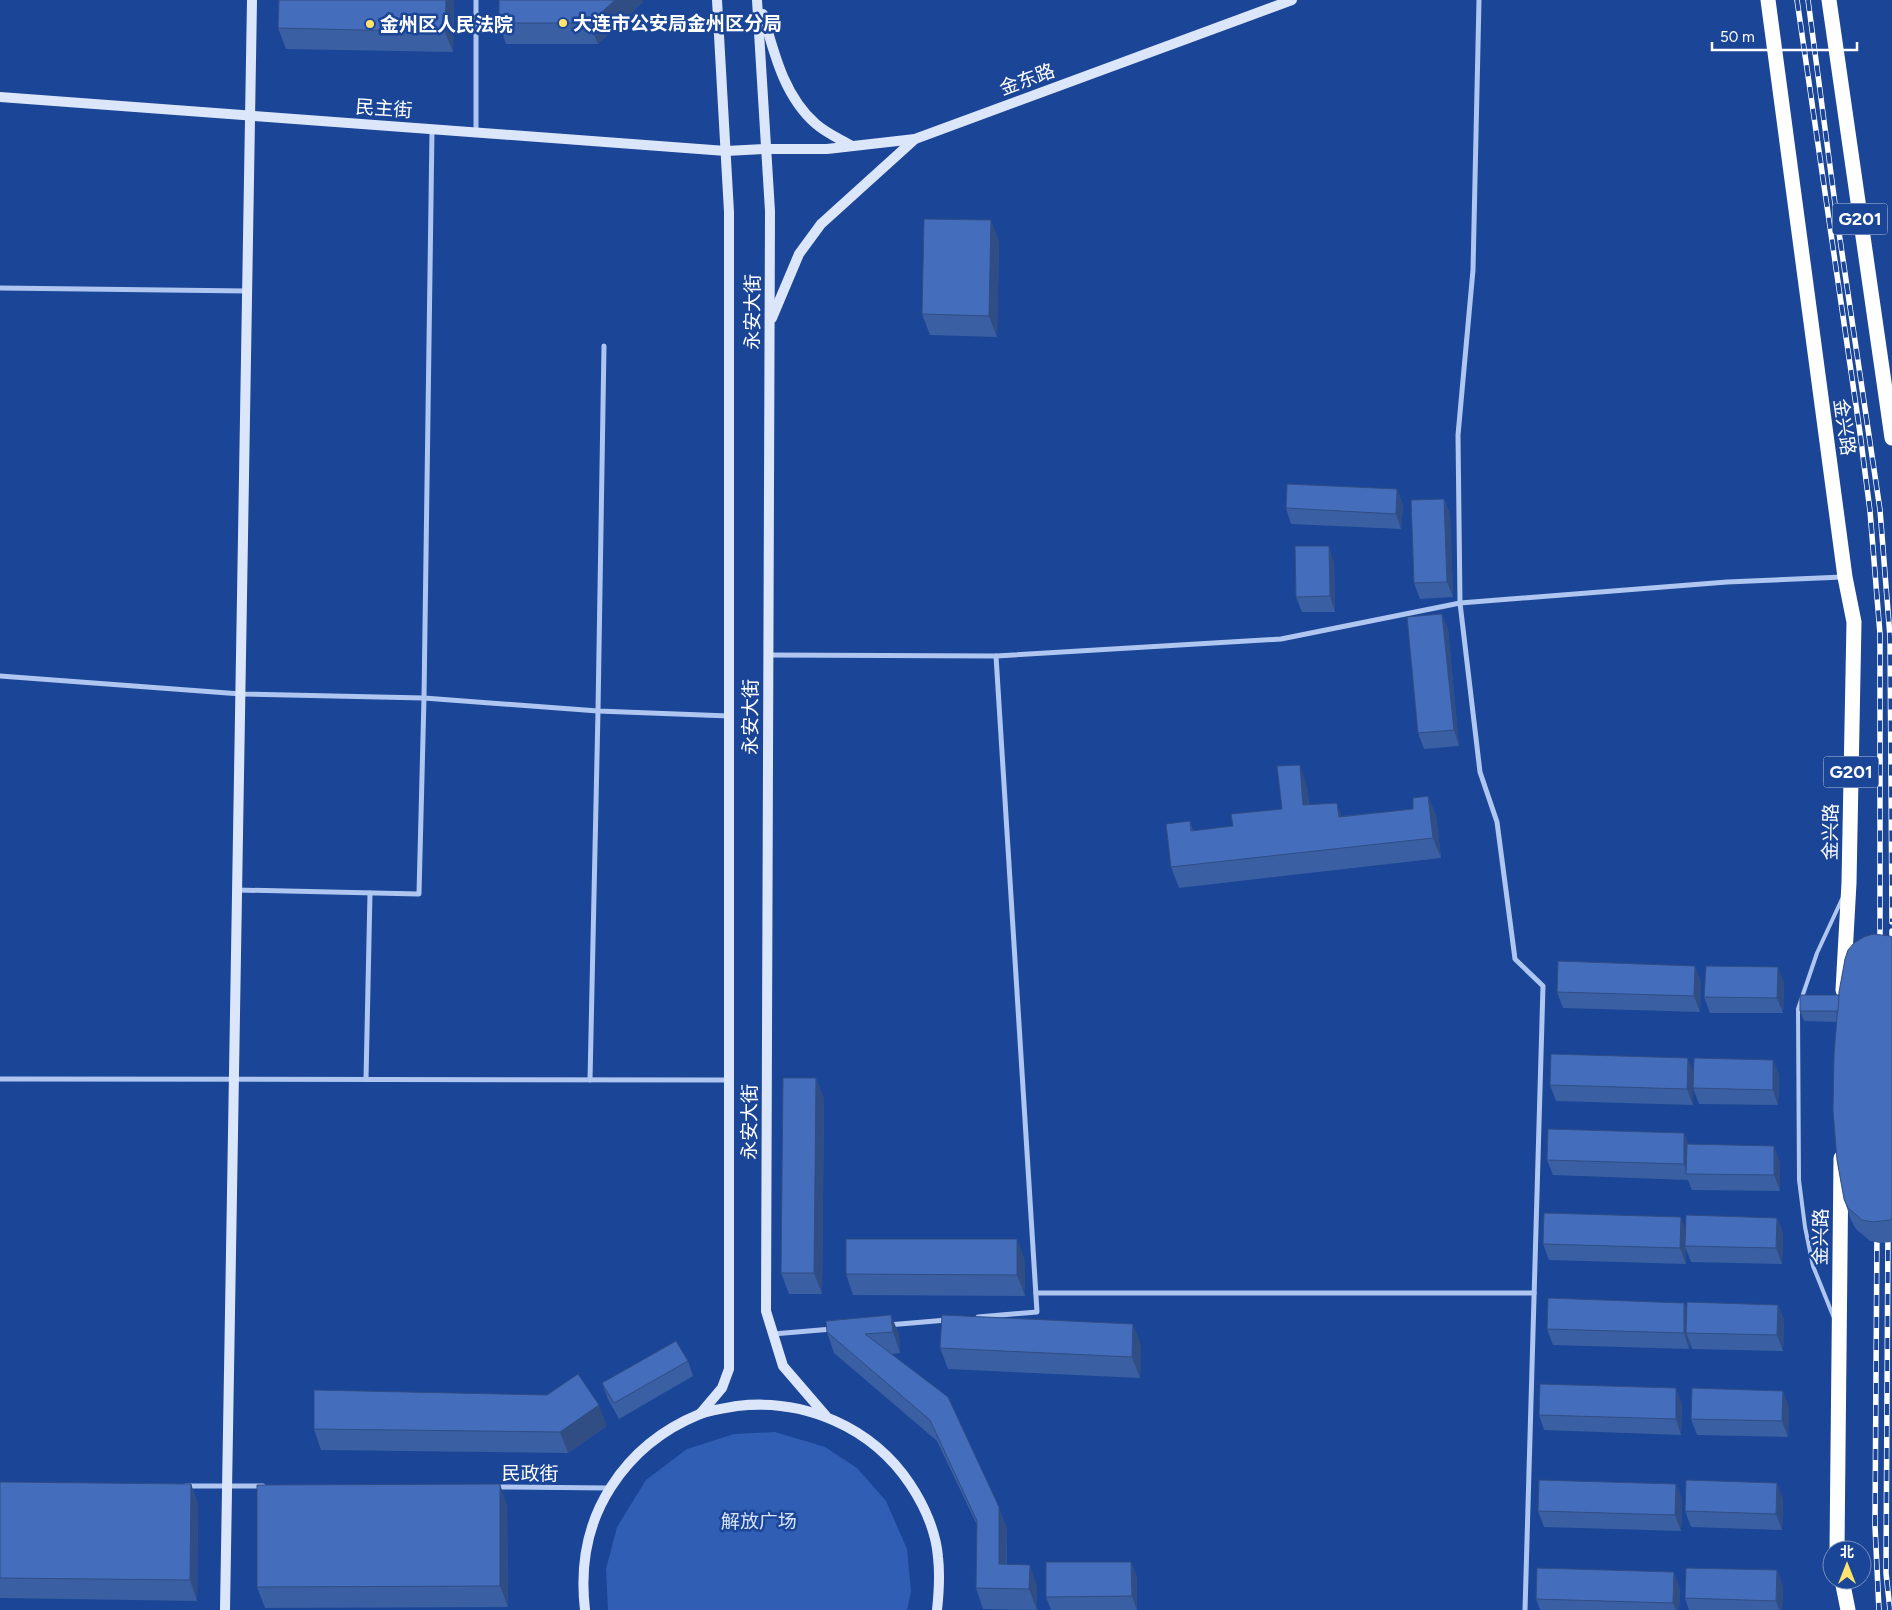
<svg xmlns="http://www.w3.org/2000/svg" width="1892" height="1610" viewBox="0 0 1892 1610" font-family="Figtree,'Noto Sans SC',sans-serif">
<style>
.green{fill:#2f5eb4}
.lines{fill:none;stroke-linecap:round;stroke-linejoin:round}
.lane{stroke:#aec6f0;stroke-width:4}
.street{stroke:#aec6f0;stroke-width:5}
.secondary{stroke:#dce6fb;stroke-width:10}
.highway{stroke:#fff;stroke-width:15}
.rail-casing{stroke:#fff;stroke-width:5.5}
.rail{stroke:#1b4596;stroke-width:4;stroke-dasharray:11;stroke-linecap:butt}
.wall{fill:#3a5fa2}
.shaded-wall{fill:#304d84}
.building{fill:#446ebc;stroke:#304d84}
.poi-dot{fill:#ffe36d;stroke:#1b4596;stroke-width:2}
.labels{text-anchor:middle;stroke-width:5;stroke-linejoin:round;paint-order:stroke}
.shield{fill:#1b4596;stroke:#bbc7e0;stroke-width:1}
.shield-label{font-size:18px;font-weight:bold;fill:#fff}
.poi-label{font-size:19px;font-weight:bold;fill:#fff;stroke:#1b4596;text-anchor:start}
.street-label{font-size:19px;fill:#fff;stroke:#1b4596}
.park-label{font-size:19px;fill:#d5e3fb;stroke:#1b4596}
</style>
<rect width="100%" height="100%" fill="#1b4596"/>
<path class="green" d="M 775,1432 L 825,1447 L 857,1468 L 886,1501 L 907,1549 L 911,1592 L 907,1610 L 608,1610 L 606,1569 L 617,1527 L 646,1480 L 687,1449 L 734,1434 Z"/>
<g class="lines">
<path class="lane" d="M 1834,1318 L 1813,1266 L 1805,1227 L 1799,1180 L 1798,1009 L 1817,953 L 1842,899"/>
<g class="street">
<path d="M 1479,0 L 1473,270 L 1458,435 L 1460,603 L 1480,772 L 1497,822 L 1515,959 L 1543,986 L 1525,1610"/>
<path d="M 476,132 L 476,0"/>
<path d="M 0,288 L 247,291"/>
<path d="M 768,655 L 996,656 L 1037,1312 L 978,1317"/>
<path d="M 996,656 L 1281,639 L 1460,603 L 1727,582 L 1843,577"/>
<path d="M 0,676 L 241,694 L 424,698 L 598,711 L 729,716"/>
<path d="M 237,890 L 419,894 L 424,698 L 432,130"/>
<path d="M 0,1079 L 729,1080"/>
<path d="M 366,1079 L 370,893"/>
<path d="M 590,1080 L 598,711 L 604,346"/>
<path d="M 1036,1293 L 1534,1293"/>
<path d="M 888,1325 L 947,1320"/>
<path d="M 773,1334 L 832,1329"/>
<path d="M 186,1486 L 263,1486"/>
<path d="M 496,1487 L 610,1488"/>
</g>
<g class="secondary">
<path d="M 757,0 L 770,211 L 766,1311 L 783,1366 L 826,1416"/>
<path d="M 763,14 C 774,53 784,96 816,124 C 826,133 840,139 852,146"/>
<path d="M 0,97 L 726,151 L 766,149 L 827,149 L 915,139 L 1292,0"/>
<path d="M 772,318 L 799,254 L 821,224 L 915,139"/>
<path d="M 700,1414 L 722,1388 L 729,1369 L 729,212 L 717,0"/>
<path d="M 225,1610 L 252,0"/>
<path d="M 585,1610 C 580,1567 587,1524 611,1487 C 632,1454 663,1429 700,1414 C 711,1410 725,1408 737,1406 C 804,1398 872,1427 910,1484 C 924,1505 936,1532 938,1557 C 940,1575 939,1592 937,1610"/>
</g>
<g class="highway">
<path d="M 1768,0 L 1845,577 L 1854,622 L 1849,883 L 1843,990"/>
<path d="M 1829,0 L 1892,438"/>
<path d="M 1837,1550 L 1841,1158"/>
<path d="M 1842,1580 L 1848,1610"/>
</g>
<g class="rail-casing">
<g id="rail">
<path d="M 1797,0 L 1860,433 L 1870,511 L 1880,634 L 1880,949"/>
<path d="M 1808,0 L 1837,219 L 1880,510 L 1890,637 L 1892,922"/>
<path d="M 1892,950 L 1892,931"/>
<path d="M 1888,1228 L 1886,1573 L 1890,1610"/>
<path d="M 1877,1229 L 1875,1526 L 1879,1610"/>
</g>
</g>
<use href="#rail" class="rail"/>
</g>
<g class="wall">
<path d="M 279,0 L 454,0 L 453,52 L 286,49 L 278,28 Z"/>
<path d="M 499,0 L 642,0 L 643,2 L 598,44 L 506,44 L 499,23 Z"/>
<path d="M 999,241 L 997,337 L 930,335 L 922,314 Z"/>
<path d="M 1397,489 L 1403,505 L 1401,529 L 1291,524 L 1286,508 Z"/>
<path d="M 1444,499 L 1450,515 L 1453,597 L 1420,599 L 1414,583 Z"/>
<path d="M 1334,561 L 1335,612 L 1302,612 L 1296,597 Z"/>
<path d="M 1442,614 L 1448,629 L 1459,746 L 1424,749 L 1418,733 Z"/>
<path d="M 1307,786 L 1309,805 L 1342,816 L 1413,809 L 1428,796 L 1436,816 L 1441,858 L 1179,888 L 1171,867 L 1190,821 L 1193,831 L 1233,826 L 1282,809 Z"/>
<path d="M 1892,937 L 1892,1242 L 1880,1243 L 1870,1241 L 1856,1229 L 1851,1220 L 1844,1199 L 1837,1022 L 1804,1021 L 1800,1011 L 1814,995 L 1839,995 Z"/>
<path d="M 1701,981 L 1700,1012 L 1563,1008 L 1557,992 Z"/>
<path d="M 1784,983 L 1783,1013 L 1710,1013 L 1704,997 Z"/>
<path d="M 1773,1060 L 1779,1075 L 1778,1105 L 1699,1104 L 1693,1088 L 1693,1105 L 1556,1101 L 1550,1085 L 1694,1074 Z"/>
<path d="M 816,1078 L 824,1099 L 822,1294 L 789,1294 L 781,1273 Z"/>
<path d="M 1684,1133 L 1688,1144 L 1780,1162 L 1780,1191 L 1692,1190 L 1688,1180 L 1553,1175 L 1547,1160 Z"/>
<path d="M 1777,1218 L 1783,1233 L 1782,1264 L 1691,1262 L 1686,1249 L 1686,1264 L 1549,1260 L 1543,1244 L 1686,1229 Z"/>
<path d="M 1025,1260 L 1025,1296 L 853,1295 L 846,1274 Z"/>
<path d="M 1684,1303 L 1687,1310 L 1778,1305 L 1784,1320 L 1783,1351 L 1692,1349 L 1690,1342 L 1689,1349 L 1553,1345 L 1547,1329 Z"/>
<path d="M 891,1315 L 899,1335 L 900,1353 L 891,1354 L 1007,1528 L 1007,1564 L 1037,1586 L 1037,1610 L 983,1609 L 976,1588 L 977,1525 L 937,1441 L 834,1353 L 827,1332 Z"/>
<path d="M 1141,1344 L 1140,1378 L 948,1369 L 940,1348 Z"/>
<path d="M 688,1361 L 693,1376 L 619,1419 L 608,1399 L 602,1383 Z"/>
<path d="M 1682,1404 L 1681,1435 L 1544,1430 L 1539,1415 Z"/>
<path d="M 1789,1407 L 1788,1437 L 1697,1435 L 1691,1419 Z"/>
<path d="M 607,1426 L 568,1453 L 321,1450 L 314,1429 Z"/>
<path d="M 0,1482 L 191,1484 L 198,1505 L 197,1601 L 0,1598 Z"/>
<path d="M 1676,1484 L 1682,1500 L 1681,1531 L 1544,1527 L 1538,1511 Z"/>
<path d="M 1783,1499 L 1782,1530 L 1691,1527 L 1685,1511 Z"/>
<path d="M 507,1505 L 508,1607 L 265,1608 L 257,1587 Z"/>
<path d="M 1131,1562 L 1137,1577 L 1137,1610 L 1051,1610 L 1046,1597 Z"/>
<path d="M 1783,1586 L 1782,1610 L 1689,1610 L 1685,1598 Z"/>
<path d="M 1680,1588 L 1679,1610 L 1540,1610 L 1536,1599 Z"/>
</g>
<g class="shaded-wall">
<path d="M 446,0 L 454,0 L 453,52 L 445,32 Z"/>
<path d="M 615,0 L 642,0 L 643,2 L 598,44 L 590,23 Z"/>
<path d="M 991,220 L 999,241 L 997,337 L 989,316 Z"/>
<path d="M 1397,489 L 1403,505 L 1401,529 L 1396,514 Z"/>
<path d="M 1444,499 L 1450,515 L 1453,597 L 1447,582 Z"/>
<path d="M 1329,546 L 1334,561 L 1335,612 L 1330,596 Z"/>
<path d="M 1442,614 L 1448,629 L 1459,746 L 1454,730 Z"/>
<path d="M 1300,765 L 1307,786 L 1311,826 L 1303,805 Z"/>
<path d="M 1428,796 L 1436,816 L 1441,858 L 1433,838 Z"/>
<path d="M 1337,803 L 1344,824 L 1339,817 Z"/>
<path d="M 1695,966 L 1701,981 L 1700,1012 L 1694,996 Z"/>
<path d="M 1778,967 L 1784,983 L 1783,1013 L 1777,998 Z"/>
<path d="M 1688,1058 L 1694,1074 L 1693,1105 L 1687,1089 Z"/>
<path d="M 1773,1060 L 1779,1075 L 1778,1105 L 1773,1090 Z"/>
<path d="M 816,1078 L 824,1099 L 822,1294 L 814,1273 Z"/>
<path d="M 1684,1133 L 1690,1149 L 1687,1174 L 1684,1164 Z"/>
<path d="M 1774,1146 L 1780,1162 L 1780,1191 L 1774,1175 Z"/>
<path d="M 1681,1217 L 1687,1233 L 1685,1246 L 1686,1249 L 1686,1264 L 1680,1248 Z"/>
<path d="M 1777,1218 L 1783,1233 L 1782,1264 L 1776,1248 Z"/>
<path d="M 1017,1239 L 1025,1260 L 1025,1296 L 1017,1275 Z"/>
<path d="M 1684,1303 L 1690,1318 L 1686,1333 L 1690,1342 L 1689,1349 L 1684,1333 Z"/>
<path d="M 1778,1305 L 1784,1320 L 1783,1351 L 1777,1335 Z"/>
<path d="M 891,1315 L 899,1335 L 900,1353 L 893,1332 Z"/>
<path d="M 1133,1324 L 1141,1344 L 1140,1378 L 1132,1357 Z"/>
<path d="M 1676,1388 L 1682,1404 L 1681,1435 L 1676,1419 Z"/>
<path d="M 1783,1391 L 1789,1407 L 1788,1437 L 1782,1421 Z"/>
<path d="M 599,1405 L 607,1426 L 568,1453 L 560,1432 Z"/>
<path d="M 1777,1483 L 1783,1499 L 1782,1530 L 1776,1514 Z"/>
<path d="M 191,1484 L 198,1505 L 197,1601 L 190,1580 Z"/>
<path d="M 500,1484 L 507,1505 L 508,1607 L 500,1586 Z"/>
<path d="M 1676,1484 L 1682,1500 L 1681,1531 L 1675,1515 Z"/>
<path d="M 999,1507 L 1007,1528 L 1006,1585 L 999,1564 Z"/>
<path d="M 1131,1562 L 1137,1577 L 1137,1610 L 1132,1596 Z"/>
<path d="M 1030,1565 L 1037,1586 L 1037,1610 L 1029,1589 Z"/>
<path d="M 1777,1570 L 1783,1586 L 1782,1610 L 1779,1610 L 1776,1601 Z"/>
<path d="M 1674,1572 L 1680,1588 L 1679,1610 L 1676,1610 L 1673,1603 Z"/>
</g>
<g class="building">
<path d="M 279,0 L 446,0 L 445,32 L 278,28 Z"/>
<path d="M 499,0 L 615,0 L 590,23 L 499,23 Z"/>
<path d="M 924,219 L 991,220 L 989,316 L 922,314 Z"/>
<path d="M 1287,484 L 1397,489 L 1396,514 L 1286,508 Z"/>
<path d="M 1444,499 L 1447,582 L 1414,583 L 1411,500 Z"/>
<path d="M 1295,546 L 1329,546 L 1330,596 L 1296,597 Z"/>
<path d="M 1442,614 L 1454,730 L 1418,733 L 1407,617 Z"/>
<path d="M 1300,765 L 1303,805 L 1337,803 L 1339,817 L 1413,809 L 1413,798 L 1428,796 L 1433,838 L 1171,867 L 1166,824 L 1190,821 L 1191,831 L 1233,826 L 1231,814 L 1282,809 L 1277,766 Z"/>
<path d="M 1873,934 L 1890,936 L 1892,937 L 1892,1219 L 1890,1220 L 1873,1222 L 1862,1220 L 1848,1208 L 1844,1199 L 1837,1160 L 1833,1110 L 1834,1055 L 1839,992 L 1845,959 L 1848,950 L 1854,943 L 1864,937 Z"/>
<path d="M 1558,961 L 1695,966 L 1694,996 L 1557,992 Z"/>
<path d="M 1706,966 L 1778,967 L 1777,998 L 1704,997 Z"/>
<path d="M 1800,995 L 1839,995 L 1838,1011 L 1800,1011 Z"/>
<path d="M 1551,1054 L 1688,1058 L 1687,1089 L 1550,1085 Z"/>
<path d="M 1694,1058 L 1773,1060 L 1773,1090 L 1693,1088 Z"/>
<path d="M 783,1078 L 816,1078 L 814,1273 L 781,1273 Z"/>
<path d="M 1548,1129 L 1684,1133 L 1684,1164 L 1547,1160 Z"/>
<path d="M 1687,1144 L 1774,1146 L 1774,1175 L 1686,1174 Z"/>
<path d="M 1544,1213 L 1681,1217 L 1680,1248 L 1543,1244 Z"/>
<path d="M 1686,1215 L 1777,1218 L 1776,1248 L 1685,1246 Z"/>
<path d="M 846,1239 L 1017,1239 L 1017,1275 L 846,1274 Z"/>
<path d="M 1548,1298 L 1684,1303 L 1684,1333 L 1547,1329 Z"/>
<path d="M 1687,1302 L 1778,1305 L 1777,1335 L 1686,1333 Z"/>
<path d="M 891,1315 L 893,1332 L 865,1334 L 948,1397 L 999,1507 L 999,1564 L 1030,1565 L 1029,1589 L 976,1588 L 977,1521 L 930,1420 L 827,1332 L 826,1321 Z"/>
<path d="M 942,1315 L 1133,1324 L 1132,1357 L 940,1348 Z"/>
<path d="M 676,1341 L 688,1361 L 614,1403 L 602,1383 Z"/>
<path d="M 578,1374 L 599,1405 L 560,1432 L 314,1429 L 314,1390 L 547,1395 Z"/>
<path d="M 1540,1384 L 1676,1388 L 1676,1419 L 1539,1415 Z"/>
<path d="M 1692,1388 L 1783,1391 L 1782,1421 L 1691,1419 Z"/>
<path d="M 1539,1480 L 1676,1484 L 1675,1515 L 1538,1511 Z"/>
<path d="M 1686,1480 L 1777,1483 L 1776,1514 L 1685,1511 Z"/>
<path d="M 0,1482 L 191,1484 L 190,1580 L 0,1578 Z"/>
<path d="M 500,1484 L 500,1586 L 257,1587 L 257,1485 Z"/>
<path d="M 1046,1562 L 1131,1562 L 1132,1596 L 1046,1597 Z"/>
<path d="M 1537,1568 L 1674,1572 L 1673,1603 L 1536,1599 Z"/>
<path d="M 1686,1568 L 1777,1570 L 1776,1601 L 1685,1598 Z"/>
</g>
<g class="poi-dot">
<circle cx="563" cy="23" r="5"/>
<circle cx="370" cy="24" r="5"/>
</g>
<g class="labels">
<g class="shield">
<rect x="1832.5" y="203.5" width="55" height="31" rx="4"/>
<rect x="1823.5" y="756.5" width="55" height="31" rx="4"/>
</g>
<g class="shield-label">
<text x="1860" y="225">G201</text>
<text x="1851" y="778">G201</text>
</g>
<g class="poi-label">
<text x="573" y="30">大连市公安局金州区分局</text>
<text x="380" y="31">金州区人民法院</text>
</g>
<g class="street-label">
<text transform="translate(1027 79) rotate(-20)" y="7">金东路</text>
<text transform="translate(384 108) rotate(4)" y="7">民主街</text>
<text transform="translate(752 312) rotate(-90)" y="7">永安大街</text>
<text transform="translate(1845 427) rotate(82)" y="7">金兴路</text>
<text transform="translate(750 717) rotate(-90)" y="7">永安大街</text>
<text transform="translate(1830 832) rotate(-89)" y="7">金兴路</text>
<text transform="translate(749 1122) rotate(-90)" y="7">永安大街</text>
<text transform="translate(1820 1237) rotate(-89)" y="7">金兴路</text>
<text x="530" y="1480">民政街</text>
</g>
<g class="park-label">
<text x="759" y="1528">解放广场</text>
</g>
</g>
<g transform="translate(1847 1565)"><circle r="24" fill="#1b4596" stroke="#768fc0"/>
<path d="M0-4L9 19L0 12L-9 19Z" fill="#ffe36d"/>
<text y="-8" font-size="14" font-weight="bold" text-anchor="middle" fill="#ffffff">北</text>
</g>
<path d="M1712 42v8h145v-8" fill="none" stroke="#ffffff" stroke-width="2.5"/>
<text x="1720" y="42" font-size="15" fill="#ffffff" stroke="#1b4596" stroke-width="4" paint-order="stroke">50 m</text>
</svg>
